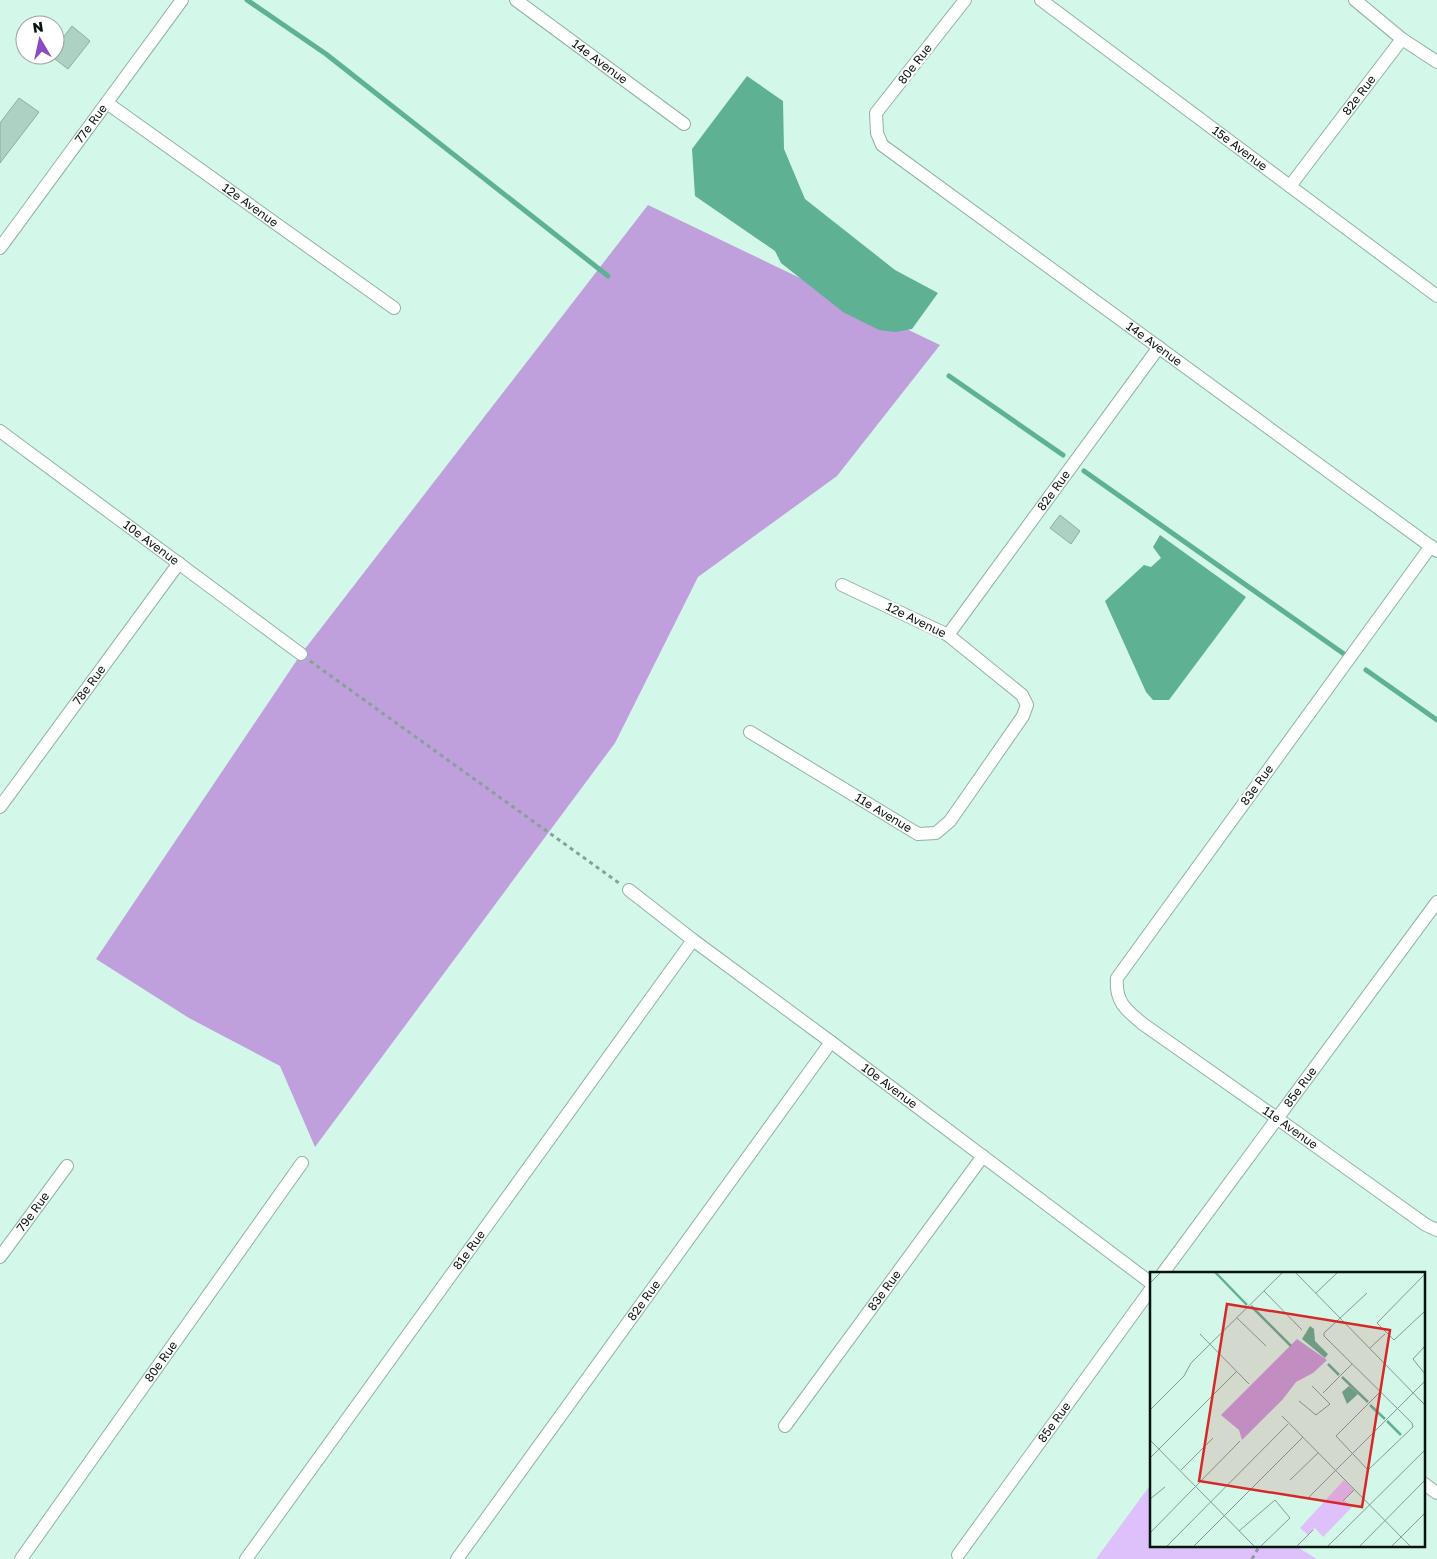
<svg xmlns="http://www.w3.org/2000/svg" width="1437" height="1559" viewBox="0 0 1437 1559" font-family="'Golos Text',sans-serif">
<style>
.green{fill:#dec0fb}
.forest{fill:#bfa0dd}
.water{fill:#5fb194}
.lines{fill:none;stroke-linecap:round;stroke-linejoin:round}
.stream{stroke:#5fb194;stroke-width:5}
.building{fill:#add1c2;stroke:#8bae9f}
.minor-casing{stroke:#8fb2a4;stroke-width:14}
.path{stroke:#86a297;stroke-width:3;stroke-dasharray:4 4;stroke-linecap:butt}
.minor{stroke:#fff;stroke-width:12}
.labels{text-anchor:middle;stroke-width:4.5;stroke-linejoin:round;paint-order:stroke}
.street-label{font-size:12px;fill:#07140f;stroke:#fff}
.inset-river{fill:none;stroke:#5fb194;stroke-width:2.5}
.inset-road{fill:none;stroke:#819d92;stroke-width:1}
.view{fill:#d62828;fill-opacity:0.15;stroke:#d62828;stroke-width:2.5}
.inset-edge{fill:none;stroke:#07140f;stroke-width:2.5}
</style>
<rect width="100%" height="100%" fill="#d3f8e9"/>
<path class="green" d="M 1151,1484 L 1151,1545 L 1294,1545 L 1317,1559 L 1096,1559 Z"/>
<path class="forest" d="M 648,205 L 940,345 L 837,476 L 698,577 L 615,743 L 315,1147 L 280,1066 L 189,1018 L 96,959 L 301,654 Z"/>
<g class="water">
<path d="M 747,76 L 783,101 L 784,149 L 805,199 L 895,270 L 938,293 L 912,329 L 896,332 L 879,330 L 843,312 L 781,263 L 775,251 L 695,196 L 692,149 Z"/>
<path d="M 1160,535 L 1246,597 L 1169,700 L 1153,700 L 1146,692 L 1105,601 L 1144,565 L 1151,567 L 1161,558 L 1153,547 Z"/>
</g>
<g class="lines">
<g class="stream">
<path d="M 247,0 L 326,54 L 608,276"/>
<path d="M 949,376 L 1063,455"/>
<path d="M 1084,471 L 1344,654"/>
<path d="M 1366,670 L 1437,720"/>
</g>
</g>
<g class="building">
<path d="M 72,26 L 90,41 L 68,69 L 55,59 L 55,48 Z"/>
<path d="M 19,98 L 39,112 L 0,163 L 0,123 Z"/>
<path d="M 1060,515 L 1080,531 L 1071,544 L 1050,528 Z"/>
</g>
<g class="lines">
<g class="minor-casing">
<g id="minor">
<path id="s1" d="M 516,0 L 684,124"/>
<path id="s2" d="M 965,0 L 876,113 L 877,133 L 882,145 L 1437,551"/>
<path id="s3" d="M 1041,0 L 1437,296"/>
<path d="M 1355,0 L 1402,39 L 1437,62"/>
<path id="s4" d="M 107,103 L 394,308"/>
<path id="s5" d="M 1290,186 L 1402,39"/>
<path id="s6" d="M 0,248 L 182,0"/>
<path id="s7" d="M 0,431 L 301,654"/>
<path id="s8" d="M 1431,546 L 1117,978 C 1115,1002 1126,1010 1143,1024 L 1278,1119 L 1426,1225 L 1437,1230"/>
<path id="s9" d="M 948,635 L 1159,347"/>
<path id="s10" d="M 750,732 L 918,834 L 936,833 L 950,821 L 1023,716 L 1027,705 L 1022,695 L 948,635 L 842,585"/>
<path id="s11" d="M 0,807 L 179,563"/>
<path id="s12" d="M 629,890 L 693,940 L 831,1042 L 1151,1283"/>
<path id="s13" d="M 0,1257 L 67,1166"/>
<path id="s14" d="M 1163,1273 L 1437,902"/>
<path id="s15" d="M 785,1426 L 983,1156"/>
<path d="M 1423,1483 L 1437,1493"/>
<path id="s16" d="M 958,1555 L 1151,1289"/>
<path id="s17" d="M 21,1559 L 302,1163"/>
<path id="s18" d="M 246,1559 L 693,940"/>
<path id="s19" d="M 457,1559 L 831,1042"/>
</g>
</g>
<g class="path">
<path d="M 310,661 L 619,883"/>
<path d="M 1252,1559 L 1260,1545"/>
</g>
<use href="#minor" class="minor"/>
</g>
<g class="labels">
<g class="street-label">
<text dy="4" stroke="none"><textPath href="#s1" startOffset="104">14e Avenue</textPath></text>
<text transform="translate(915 64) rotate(-52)" y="4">80e Rue</text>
<text dy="4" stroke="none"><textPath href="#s5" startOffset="114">82e Rue</textPath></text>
<text dy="4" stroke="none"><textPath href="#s6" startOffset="154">77e Rue</textPath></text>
<text dy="4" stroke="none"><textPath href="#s3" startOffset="248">15e Avenue</textPath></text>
<text dy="4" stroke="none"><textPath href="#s4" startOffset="176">12e Avenue</textPath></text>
<text dy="4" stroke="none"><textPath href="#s2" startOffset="514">14e Avenue</textPath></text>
<text dy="4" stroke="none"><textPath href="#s9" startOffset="179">82e Rue</textPath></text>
<text dy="4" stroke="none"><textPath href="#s7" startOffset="188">10e Avenue</textPath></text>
<text transform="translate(916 620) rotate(26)" y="4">12e Avenue</text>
<text dy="4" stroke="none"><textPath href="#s11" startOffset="151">78e Rue</textPath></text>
<text transform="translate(1257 785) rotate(-54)" y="4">83e Rue</text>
<text dy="4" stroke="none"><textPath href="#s10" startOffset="156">11e Avenue</textPath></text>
<text dy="4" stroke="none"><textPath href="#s12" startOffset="326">10e Avenue</textPath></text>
<text dy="4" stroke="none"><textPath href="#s14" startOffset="231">85e Rue</textPath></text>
<text dy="4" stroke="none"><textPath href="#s8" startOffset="770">11e Avenue</textPath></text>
<text dy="4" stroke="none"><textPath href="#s13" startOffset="56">79e Rue</textPath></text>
<text dy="4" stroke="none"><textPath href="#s18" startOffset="381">81e Rue</textPath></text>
<text dy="4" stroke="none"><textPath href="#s15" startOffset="168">83e Rue</textPath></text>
<text dy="4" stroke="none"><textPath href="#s19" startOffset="319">82e Rue</textPath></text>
<text dy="4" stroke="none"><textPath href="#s17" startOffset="242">80e Rue</textPath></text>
<text dy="4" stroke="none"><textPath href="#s16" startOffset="164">85e Rue</textPath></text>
</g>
</g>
<g transform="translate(1150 1272)">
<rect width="275" height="275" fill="#d3f8e9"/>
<path d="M 194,208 L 204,218 L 194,228 L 202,235 L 173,265 L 165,256 L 158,263 L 150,256 Z" fill="#dec0fb"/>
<path d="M 147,67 L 177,88 L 163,101 L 146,110 L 133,127 L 92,168 L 89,158 L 71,143 Z" fill="#bfa0dd"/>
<path d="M 160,54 L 164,57 L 165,69 L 178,82 L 175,86 L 152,67 ZM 199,114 L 208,122 L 197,132 L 192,120 Z" fill="#5fb194"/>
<path class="inset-river" d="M 65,0 L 97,33M 101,34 L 141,74M 178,92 L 189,103M 192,105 L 218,130M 220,133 L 235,147M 237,149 L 251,163"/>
<path class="inset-road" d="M 145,0 L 275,133M 275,2 L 227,51 L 244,68 L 275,39M 0,11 L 11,0M 114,19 L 152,58M 166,21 L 188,0M 217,21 L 174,61 L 174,64 L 262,151 L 263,155 L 218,198 L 186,164 L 230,120M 87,46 L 116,74M 50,62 L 99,112M 275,74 L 263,87 L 275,102M 220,76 L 235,62M 173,121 L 202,92M 149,129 L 166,143 L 180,132 L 162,114M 0,138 L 34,104 L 41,91 L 133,0M 132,144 L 261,275M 0,168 L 105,275M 0,186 L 87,99M 31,198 L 63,166M 140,208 L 168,181M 158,226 L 275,109M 0,227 L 15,215M 193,229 L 204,218M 89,259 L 125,228 L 140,246 L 110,275M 0,261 L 90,169M 16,275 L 138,152M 43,275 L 153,165M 146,275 L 163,258M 177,275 L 275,178M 209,275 L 275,208M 241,275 L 275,241"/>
<path class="view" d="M 77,32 L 240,58 L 212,235 L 49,209 Z"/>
<rect width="275" height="275" class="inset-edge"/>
</g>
<g transform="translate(40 40) rotate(351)"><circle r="24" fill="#ffffff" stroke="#9ca19f"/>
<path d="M0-4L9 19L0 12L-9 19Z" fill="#8b4abe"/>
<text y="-8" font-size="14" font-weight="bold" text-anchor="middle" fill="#07140f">N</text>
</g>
</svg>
